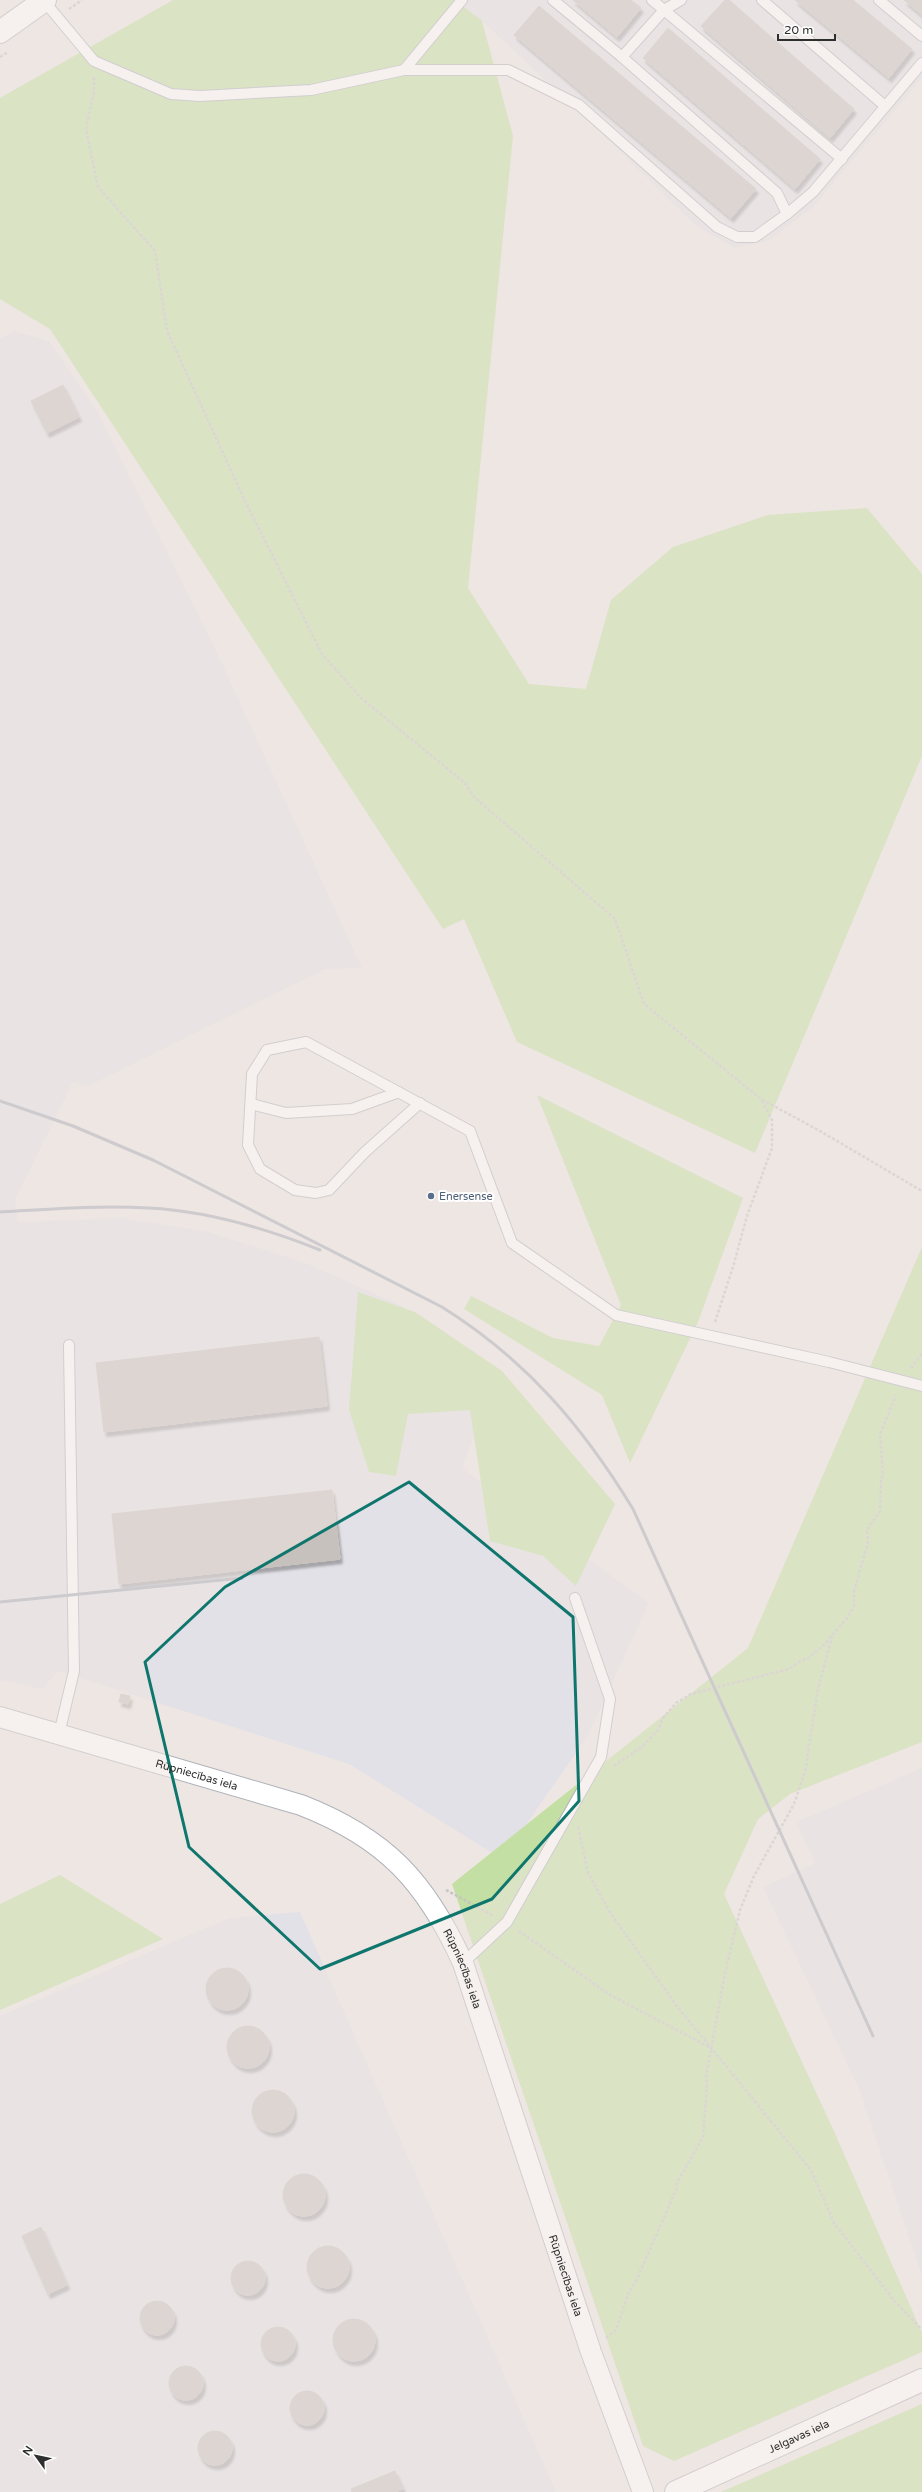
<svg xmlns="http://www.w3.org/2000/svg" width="922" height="2492" viewBox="0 0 922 2492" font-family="'Varela Round',sans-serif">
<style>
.industrial{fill:#e2e1e7}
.green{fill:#c3dfa3}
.building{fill:#c7c1bd;stroke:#c9c2bb;filter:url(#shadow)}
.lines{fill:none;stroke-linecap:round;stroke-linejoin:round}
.service-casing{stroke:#aeb2b9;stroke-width:12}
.minor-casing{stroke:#aeb2b9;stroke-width:22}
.tertiary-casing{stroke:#aeb2b9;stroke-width:24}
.path{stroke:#c4c4c4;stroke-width:2.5;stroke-dasharray:3 2;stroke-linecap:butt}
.service{stroke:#fff;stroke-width:10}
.minor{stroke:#fff;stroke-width:20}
.tertiary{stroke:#fff;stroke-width:22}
.rail{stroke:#a4aab6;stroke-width:3}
.marked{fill:none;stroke:#0f766e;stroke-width:3;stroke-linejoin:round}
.service-dot{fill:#5c6f8a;stroke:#fff;stroke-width:1.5}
.labels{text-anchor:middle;stroke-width:4;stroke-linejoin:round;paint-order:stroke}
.service-label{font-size:11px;fill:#4e5e75;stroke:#fff;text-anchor:start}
.street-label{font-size:11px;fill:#2e2e2e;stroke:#fff}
</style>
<defs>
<filter id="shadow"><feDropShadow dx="2.5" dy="4.5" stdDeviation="1" flood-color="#0004"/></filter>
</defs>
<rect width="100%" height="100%" fill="#eee6e2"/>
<g class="industrial">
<path d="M 455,0 L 922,0 L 922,78 L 812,208 L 769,240 L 735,248 L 697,227 L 583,115 L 482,21 Z"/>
<path d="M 14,331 L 49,341 L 96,409 L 214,646 L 362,968 L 325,969 L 86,1087 L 73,1082 L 15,1200 L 18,1222 L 122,1218 L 209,1232 L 308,1264 L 400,1305 L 496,1377 L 462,1468 L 649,1603 L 587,1737 L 502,1859 L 349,1764 L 58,1671 L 42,1689 L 0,1680 L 0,339 Z"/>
<path d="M 922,1768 L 922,2276 L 859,2089 L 763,1887 L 815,1863 L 796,1822 Z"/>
<path d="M 300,1912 L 556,2492 L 0,2492 L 0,2016 L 229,1918 Z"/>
</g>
<g class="green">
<path d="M 173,0 L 455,0 L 482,21 L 513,136 L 468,588 L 529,684 L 586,689 L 611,600 L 673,547 L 768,515 L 867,508 L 922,574 L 922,756 L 755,1153 L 517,1042 L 464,919 L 443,929 L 50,329 L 0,299 L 0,98 Z"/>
<path d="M 537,1095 L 743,1198 L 698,1322 L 630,1463 L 602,1395 L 464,1309 L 471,1296 L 553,1338 L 599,1346 L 621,1305 Z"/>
<path d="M 922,1247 L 922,1742 L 790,1794 L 758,1819 L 724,1894 L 833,2129 L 922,2333 L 922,2352 L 674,2461 L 643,2446 L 452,1884 L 748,1648 Z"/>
<path d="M 358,1292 L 415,1312 L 502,1371 L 615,1504 L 576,1586 L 543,1556 L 490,1541 L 470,1410 L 408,1414 L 396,1476 L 369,1472 L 349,1410 Z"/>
<path d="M 60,1875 L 163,1939 L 0,2010 L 0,1904 Z"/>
<path d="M 922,2404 L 922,2492 L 721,2492 Z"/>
</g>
<g class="building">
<path d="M 573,0 L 631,0 L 641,8 L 617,37 Z"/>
<path d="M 725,0 L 729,0 L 854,109 L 830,138 L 701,26 Z"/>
<path d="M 795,0 L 853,0 L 912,49 L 889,78 Z"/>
<path d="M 904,0 L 922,0 L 922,15 Z"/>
<path d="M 539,6 L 756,189 L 731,218 L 514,35 Z"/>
<path d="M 668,28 L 820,159 L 795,189 L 643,58 Z"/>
<path d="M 63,385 L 79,417 L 47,433 L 31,401 Z"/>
<path d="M 319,1337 L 327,1406 L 104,1432 L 96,1363 Z"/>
<path d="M 332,1490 L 340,1559 L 119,1584 L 112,1514 Z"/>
<path d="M 121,1694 L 130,1696 L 128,1704 L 119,1702 Z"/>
<circle cx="227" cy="1989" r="21"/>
<circle cx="248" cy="2047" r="21"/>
<circle cx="273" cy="2111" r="21"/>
<circle cx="304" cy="2195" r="21"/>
<path d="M 41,2227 L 67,2285 L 48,2294 L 22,2236 Z"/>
<circle cx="328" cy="2267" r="21"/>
<circle cx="248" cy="2278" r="17"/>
<circle cx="157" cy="2318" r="17"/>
<circle cx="354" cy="2340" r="21"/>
<circle cx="278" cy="2344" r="17"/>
<circle cx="186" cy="2383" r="17"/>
<circle cx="307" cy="2408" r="17"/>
<circle cx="215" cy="2448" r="17"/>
<path d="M 395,2471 L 403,2489 L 395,2492 L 352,2492 L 351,2489 Z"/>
</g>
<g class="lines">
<g class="service-casing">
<g id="service">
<path d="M 553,0 L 622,57 L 777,193 L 787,214"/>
<path d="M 652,0 L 842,159"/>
<path d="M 762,0 L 885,106"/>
<path d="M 879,0 L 922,36"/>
<path d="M 44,1 L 94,61 L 171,94 L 200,96 L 311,90 L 404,70 L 508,70 L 579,105 L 717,227 L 737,237 L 755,237 L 787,214 L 813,192 L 922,63"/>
<path d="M 622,57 L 664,10 L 681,0"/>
<path d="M 404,70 L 462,0"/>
<path d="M 420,1103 L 365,1152 L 329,1190 L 316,1193 L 295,1190 L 260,1169 L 248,1145 L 252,1074 L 267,1050 L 306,1042 L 470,1131 L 512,1243 L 616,1315 L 829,1362 L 922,1386"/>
<path d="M 251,1104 L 286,1113 L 352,1109 L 399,1092"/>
<path d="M 59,1734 L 74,1671 L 69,1345"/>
<path d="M 463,1963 L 507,1922 L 601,1757 L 610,1699 L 575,1598"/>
</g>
</g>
<g class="minor-casing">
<g id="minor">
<path id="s1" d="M 0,1717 L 301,1805 C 386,1838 426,1882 463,1963 L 591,2352 L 643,2492"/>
</g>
</g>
<g class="tertiary-casing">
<g id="tertiary">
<path d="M 0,32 L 45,0"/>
<path id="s2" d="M 676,2492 L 922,2380"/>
</g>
</g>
<g class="path">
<path d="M 69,9 L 82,0"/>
<path d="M 0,57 L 8,52"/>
<path d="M 94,77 L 94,92 L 86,129 L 98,187 L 155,251 L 167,331 L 245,501 L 322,654 L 361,698 L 465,783 L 473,796 L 615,919 L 644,1004 L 761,1099 L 820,1131 L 922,1191"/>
<path d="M 715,1322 L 733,1267 L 747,1216 L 772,1148 L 772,1120 L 761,1099"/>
<path d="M 911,1368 L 922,1353"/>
<path d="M 614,1766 L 643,1746 L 659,1729 L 662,1719 L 676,1703 L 691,1694 L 789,1669 L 802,1660 L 807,1659 L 824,1645 L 848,1617 L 854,1605 L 854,1591 L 868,1543 L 867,1530 L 880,1511 L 881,1482 L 883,1473 L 880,1435 L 896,1395"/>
<path d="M 578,1827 L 588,1873 L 609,1911 L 676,2005 L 811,2170 L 834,2223 L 893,2299 L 922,2330"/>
<path d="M 446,1890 L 494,1916"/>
<path d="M 519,1931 L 610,1995 L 709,2047"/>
<path d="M 606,2338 L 616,2330 L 628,2294 L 637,2279 L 676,2190 L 677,2183 L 703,2137 L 707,2086 L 706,2077 L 725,1973 L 740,1910 L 754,1876 L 794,1804 L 805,1772 L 818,1689 L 833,1633"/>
</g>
<use href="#service" class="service"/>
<use href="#minor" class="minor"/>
<use href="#tertiary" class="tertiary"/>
<g class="rail">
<path d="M 0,1101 L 73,1126 L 153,1160 L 442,1307 C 525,1359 582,1425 633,1509 L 873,2036"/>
<path d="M 0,1212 C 50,1209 99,1205 149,1208 C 208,1211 265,1228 320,1250"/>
<path d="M 0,1602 L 242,1578"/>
</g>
</g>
<path d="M0 0H922V2492H0ZM 409,1482 L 573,1617 L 579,1801 L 492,1899 L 320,1969 L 189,1847 L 145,1662 L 225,1587 Z" fill="#eee6e2" fill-opacity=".55" fill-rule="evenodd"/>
<path class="marked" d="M 409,1482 L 573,1617 L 579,1801 L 492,1899 L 320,1969 L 189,1847 L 145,1662 L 225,1587 Z"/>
<circle class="service-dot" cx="431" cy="1196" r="4"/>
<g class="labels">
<g class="service-label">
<text x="439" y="1200">Enersense</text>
</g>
<g class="street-label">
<text dy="4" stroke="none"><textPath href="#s1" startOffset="205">Rūpniecības iela</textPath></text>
<text dy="4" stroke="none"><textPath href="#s1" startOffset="552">Rūpniecības iela</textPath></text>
<text dy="4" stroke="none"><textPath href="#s1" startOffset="876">Rūpniecības iela</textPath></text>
<text dy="4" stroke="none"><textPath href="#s2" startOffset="135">Jelgavas iela</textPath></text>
</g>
</g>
<g transform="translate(36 2456) rotate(303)" stroke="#ffffff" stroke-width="3" paint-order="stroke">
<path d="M0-3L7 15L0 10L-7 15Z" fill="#2e2e2e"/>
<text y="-6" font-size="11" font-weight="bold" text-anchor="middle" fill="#2e2e2e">N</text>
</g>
<path d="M778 34v6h57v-6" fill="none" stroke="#2e2e2e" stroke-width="2"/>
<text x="784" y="34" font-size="12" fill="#2e2e2e" stroke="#ffffff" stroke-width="3" paint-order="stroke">20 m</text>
</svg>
